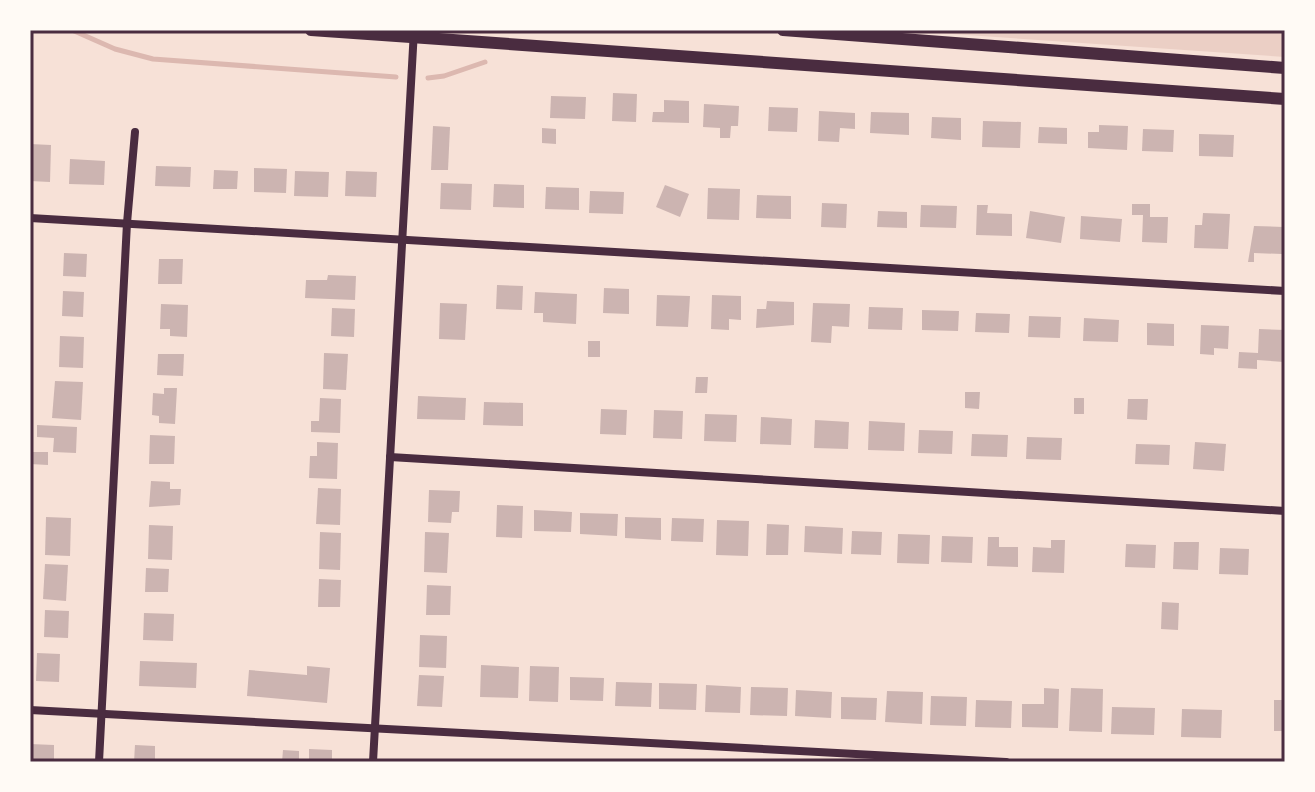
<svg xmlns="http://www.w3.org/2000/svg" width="1315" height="792" viewBox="0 0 1315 792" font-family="Rubik,sans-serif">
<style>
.green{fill:#ebcfc5}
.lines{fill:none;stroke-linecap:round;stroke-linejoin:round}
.stream{stroke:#dcb8b0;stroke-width:5}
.building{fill:#ccb4b1}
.minor{stroke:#4a2c40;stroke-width:8}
.secondary{stroke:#4a2c40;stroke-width:12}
.neatline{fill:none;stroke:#4a2c40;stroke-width:3}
</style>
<rect width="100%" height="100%" fill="#f7e1d7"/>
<path class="green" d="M 894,30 L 1285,30 L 1285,57 Z"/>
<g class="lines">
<g class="stream">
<path d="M 72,30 L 115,49 L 153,59 L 396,77"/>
<path d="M 428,78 L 444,76 L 485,62"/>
</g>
</g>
<g class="building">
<path d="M 613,93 L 637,94 L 636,122 L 612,121 Z"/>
<path d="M 551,96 L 586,97 L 585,119 L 550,118 Z"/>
<path d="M 664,100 L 689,101 L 689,123 L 652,122 L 653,112 L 664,112 Z"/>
<path d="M 704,104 L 739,106 L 738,126 L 731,126 L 730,138 L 720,138 L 720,128 L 703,127 Z"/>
<path d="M 769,107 L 798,108 L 797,132 L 768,131 Z"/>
<path d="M 819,111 L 855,113 L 855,129 L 840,128 L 839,142 L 818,141 Z"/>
<path d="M 871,112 L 909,113 L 909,135 L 870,133 Z"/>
<path d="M 932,117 L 961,118 L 961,140 L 931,138 Z"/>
<path d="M 983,121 L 1021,122 L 1020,148 L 982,147 Z"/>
<path d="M 1099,125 L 1128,126 L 1127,150 L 1088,148 L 1088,132 L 1099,132 Z"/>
<path d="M 433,126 L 450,127 L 448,170 L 431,170 Z"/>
<path d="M 1039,127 L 1067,128 L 1067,144 L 1038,143 Z"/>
<path d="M 542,128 L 556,129 L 556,144 L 542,143 Z"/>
<path d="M 1143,129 L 1174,130 L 1173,152 L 1142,151 Z"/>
<path d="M 1199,134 L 1234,135 L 1233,157 L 1199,156 Z"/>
<path d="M 30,144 L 51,145 L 50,182 L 30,181 Z"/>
<path d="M 70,159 L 105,161 L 104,185 L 69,184 Z"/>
<path d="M 156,166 L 191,167 L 190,187 L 155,186 Z"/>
<path d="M 254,168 L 287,169 L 286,193 L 254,192 Z"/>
<path d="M 214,170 L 238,171 L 237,189 L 213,189 Z"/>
<path d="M 295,171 L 329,172 L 328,197 L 294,196 Z"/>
<path d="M 346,171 L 377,172 L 376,197 L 345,196 Z"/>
<path d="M 441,183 L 472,184 L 471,210 L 440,209 Z"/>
<path d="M 494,184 L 524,185 L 524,208 L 493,207 Z"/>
<path d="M 665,185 L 689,194 L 680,217 L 656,207 Z"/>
<path d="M 546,187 L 579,188 L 579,210 L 545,209 Z"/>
<path d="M 708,188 L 740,189 L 739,220 L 707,219 Z"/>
<path d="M 590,191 L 624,192 L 623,214 L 589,213 Z"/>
<path d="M 757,195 L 791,196 L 791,219 L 756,218 Z"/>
<path d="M 822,203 L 847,204 L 846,228 L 821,227 Z"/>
<path d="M 1132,204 L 1150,204 L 1150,217 L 1168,217 L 1167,243 L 1142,242 L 1143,215 L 1132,215 Z"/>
<path d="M 921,205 L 957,206 L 956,228 L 920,227 Z"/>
<path d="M 977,205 L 988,205 L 987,213 L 1012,214 L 1012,236 L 976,235 Z"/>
<path d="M 878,211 L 907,212 L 907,228 L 877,227 Z"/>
<path d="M 1030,211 L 1065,217 L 1061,243 L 1026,238 Z"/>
<path d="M 1203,213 L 1230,214 L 1228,249 L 1194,248 L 1195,225 L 1202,225 Z"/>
<path d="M 1081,216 L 1122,219 L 1120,242 L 1080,239 Z"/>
<path d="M 1254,226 L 1283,227 L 1282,254 L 1254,253 L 1254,262 L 1248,262 Z"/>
<path d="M 64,253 L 87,254 L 86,277 L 63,276 Z"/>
<path d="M 159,259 L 183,259 L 182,284 L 158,284 Z"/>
<path d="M 328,275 L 356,276 L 355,300 L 305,298 L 306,280 L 327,280 Z"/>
<path d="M 497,285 L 523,286 L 522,310 L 496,309 Z"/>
<path d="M 604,288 L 629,289 L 629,314 L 603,313 Z"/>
<path d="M 63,291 L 84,292 L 83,317 L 62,316 Z"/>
<path d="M 535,292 L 577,294 L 576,324 L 543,322 L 543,313 L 534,313 Z"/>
<path d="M 657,295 L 690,296 L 688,327 L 656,326 Z"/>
<path d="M 712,295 L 741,296 L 741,320 L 729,319 L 729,330 L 711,329 Z"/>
<path d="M 767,301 L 794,302 L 794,325 L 756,328 L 757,309 L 766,309 Z"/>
<path d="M 440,303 L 467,304 L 465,340 L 439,339 Z"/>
<path d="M 813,303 L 850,304 L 849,327 L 832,326 L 831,343 L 811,342 Z"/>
<path d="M 161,304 L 188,305 L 187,337 L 170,336 L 170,329 L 160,329 Z"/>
<path d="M 869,307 L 903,308 L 902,330 L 868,329 Z"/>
<path d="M 332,308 L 355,309 L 354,337 L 331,336 Z"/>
<path d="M 922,310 L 959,311 L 958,331 L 922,330 Z"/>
<path d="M 976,313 L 1010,314 L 1009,333 L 975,332 Z"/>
<path d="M 1029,316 L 1061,317 L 1060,338 L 1028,337 Z"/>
<path d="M 1084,318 L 1119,320 L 1118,342 L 1083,341 Z"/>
<path d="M 1147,323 L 1174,324 L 1174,346 L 1147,345 Z"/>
<path d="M 1201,325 L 1229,326 L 1228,349 L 1214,348 L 1214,355 L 1200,354 Z"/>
<path d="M 1259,329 L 1285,330 L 1284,362 L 1257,360 L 1257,369 L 1238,368 L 1239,352 L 1258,353 Z"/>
<path d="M 60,336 L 84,337 L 83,368 L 59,367 Z"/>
<rect x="588" y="341" width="12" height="16"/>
<path d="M 324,353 L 348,354 L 346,390 L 323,389 Z"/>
<path d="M 158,354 L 184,354 L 183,376 L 157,375 Z"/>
<path d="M 696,377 L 708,377 L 707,393 L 695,393 Z"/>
<path d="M 55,381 L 83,382 L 81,420 L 52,418 Z"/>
<path d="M 164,388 L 177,388 L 175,424 L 159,423 L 159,416 L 152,415 L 153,393 L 164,394 Z"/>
<path d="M 965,392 L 980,392 L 979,409 L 965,408 Z"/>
<path d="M 418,396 L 466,398 L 465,420 L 417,419 Z"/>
<path d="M 320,398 L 341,399 L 340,433 L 311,432 L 311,421 L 319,421 Z"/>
<rect x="1074" y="398" width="10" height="16"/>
<path d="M 1128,399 L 1148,399 L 1147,420 L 1127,419 Z"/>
<path d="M 484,402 L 523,403 L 523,426 L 483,425 Z"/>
<path d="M 601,409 L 627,410 L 626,435 L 600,434 Z"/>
<path d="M 654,410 L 683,411 L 682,439 L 653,438 Z"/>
<path d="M 705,414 L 737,415 L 736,442 L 704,441 Z"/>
<path d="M 761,417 L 792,419 L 791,445 L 760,444 Z"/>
<path d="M 815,420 L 849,422 L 848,449 L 814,448 Z"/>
<path d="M 869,421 L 905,423 L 904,451 L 868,450 Z"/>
<path d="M 37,425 L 77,427 L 76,453 L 53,452 L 54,438 L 37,437 Z"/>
<path d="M 919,430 L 953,431 L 952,454 L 918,453 Z"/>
<path d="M 972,434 L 1008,435 L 1007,457 L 971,456 Z"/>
<path d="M 150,435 L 175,436 L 174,464 L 149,464 Z"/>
<path d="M 1027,437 L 1062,438 L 1061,460 L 1026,459 Z"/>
<path d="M 317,442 L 338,443 L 337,479 L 309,478 L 310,456 L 317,456 Z"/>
<path d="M 1195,442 L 1226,444 L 1224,471 L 1193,469 Z"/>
<path d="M 1136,444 L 1170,445 L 1169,465 L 1135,464 Z"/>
<path d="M 30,452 L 48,452 L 48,465 L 30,464 Z"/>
<path d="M 151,481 L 170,482 L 170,489 L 181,489 L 180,505 L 149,507 Z"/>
<path d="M 318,488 L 341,489 L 340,525 L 316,524 Z"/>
<path d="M 429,490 L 460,491 L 459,512 L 452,512 L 451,523 L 428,522 Z"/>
<path d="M 497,505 L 523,506 L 522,538 L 496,537 Z"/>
<path d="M 534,510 L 572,512 L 571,532 L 534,531 Z"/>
<path d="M 580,513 L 618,514 L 617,536 L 580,534 Z"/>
<path d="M 46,517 L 71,518 L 70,556 L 45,555 Z"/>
<path d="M 625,517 L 661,518 L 661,540 L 625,538 Z"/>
<path d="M 672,518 L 704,519 L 703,542 L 671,541 Z"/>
<path d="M 717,520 L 749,521 L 748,556 L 716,555 Z"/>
<path d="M 767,524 L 789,525 L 788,555 L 766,555 Z"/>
<path d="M 149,525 L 173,526 L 172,560 L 148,559 Z"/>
<path d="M 805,526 L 843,528 L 842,554 L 804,552 Z"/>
<path d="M 852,531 L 882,532 L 881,555 L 851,554 Z"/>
<path d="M 320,532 L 341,533 L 340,570 L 319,569 Z"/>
<path d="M 425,532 L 449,533 L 447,573 L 424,572 Z"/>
<path d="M 898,534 L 930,535 L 929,564 L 897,563 Z"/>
<path d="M 942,536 L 973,537 L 972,563 L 941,562 Z"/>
<path d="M 988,537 L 999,537 L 999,547 L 1018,547 L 1018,567 L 987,566 Z"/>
<path d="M 1051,540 L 1065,540 L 1064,573 L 1032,572 L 1033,547 L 1051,548 Z"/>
<path d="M 1174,542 L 1199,542 L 1198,570 L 1173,569 Z"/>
<path d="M 1126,544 L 1156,545 L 1155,568 L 1125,567 Z"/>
<path d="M 1220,548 L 1249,549 L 1248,575 L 1219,574 Z"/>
<path d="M 45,564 L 68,565 L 66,601 L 43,599 Z"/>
<path d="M 146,568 L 169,569 L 168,592 L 145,592 Z"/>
<path d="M 319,579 L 341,580 L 340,607 L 318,607 Z"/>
<path d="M 427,585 L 451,586 L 450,615 L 426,615 Z"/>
<path d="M 1162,602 L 1179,603 L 1178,630 L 1161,629 Z"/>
<path d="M 45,610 L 69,611 L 68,638 L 44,637 Z"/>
<path d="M 144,613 L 174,614 L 173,641 L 143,640 Z"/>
<path d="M 420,635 L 447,636 L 446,668 L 419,667 Z"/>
<path d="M 37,653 L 60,654 L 59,682 L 36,681 Z"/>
<path d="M 140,661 L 197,663 L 196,688 L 139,686 Z"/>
<path d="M 481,665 L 519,667 L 518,698 L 480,697 Z"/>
<path d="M 307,666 L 330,668 L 327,703 L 247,696 L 249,670 L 307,675 Z"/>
<path d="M 530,666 L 559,667 L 558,702 L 529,701 Z"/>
<path d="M 419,675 L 444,676 L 442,707 L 417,706 Z"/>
<path d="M 570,677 L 604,678 L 603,701 L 570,700 Z"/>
<path d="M 616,682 L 652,683 L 651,707 L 615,706 Z"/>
<path d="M 659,683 L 697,684 L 696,710 L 659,709 Z"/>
<path d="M 706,685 L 741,687 L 740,713 L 705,712 Z"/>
<path d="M 751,687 L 788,688 L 787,716 L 750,715 Z"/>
<path d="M 1044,688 L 1059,689 L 1058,728 L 1022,727 L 1022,704 L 1044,704 Z"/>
<path d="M 1071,688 L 1103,689 L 1102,732 L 1069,731 Z"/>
<path d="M 796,690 L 832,692 L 831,718 L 795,716 Z"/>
<path d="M 887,691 L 923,692 L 922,724 L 885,722 Z"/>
<path d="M 931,696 L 967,697 L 966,726 L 930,725 Z"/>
<path d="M 841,697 L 877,698 L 876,720 L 841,719 Z"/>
<path d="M 976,700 L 1012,701 L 1011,728 L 975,727 Z"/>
<rect x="1274" y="700" width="11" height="31"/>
<path d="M 1112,707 L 1155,708 L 1154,735 L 1111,734 Z"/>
<path d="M 1182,709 L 1222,710 L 1221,738 L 1181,737 Z"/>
<path d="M 30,744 L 54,745 L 54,762 L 30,762 Z"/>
<path d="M 135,745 L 155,746 L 155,762 L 134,762 Z"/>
<path d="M 309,749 L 332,750 L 332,762 L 309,762 Z"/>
<path d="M 283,750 L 299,751 L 299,762 L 282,762 Z"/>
</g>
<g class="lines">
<g class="minor">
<path d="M 30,218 L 1285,291"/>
<path d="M 390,457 L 1285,511"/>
<path d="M 30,710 L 1006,762"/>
<path d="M 99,762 L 127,223 L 135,132"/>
<path d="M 373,762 L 414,30"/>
</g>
<g class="secondary">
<path d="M 311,30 L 1285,99"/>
<path d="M 783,30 L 1285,68"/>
</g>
</g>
<rect width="1315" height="792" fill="none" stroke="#fffaf5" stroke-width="64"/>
<rect x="32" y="32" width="1251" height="728" class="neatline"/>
</svg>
